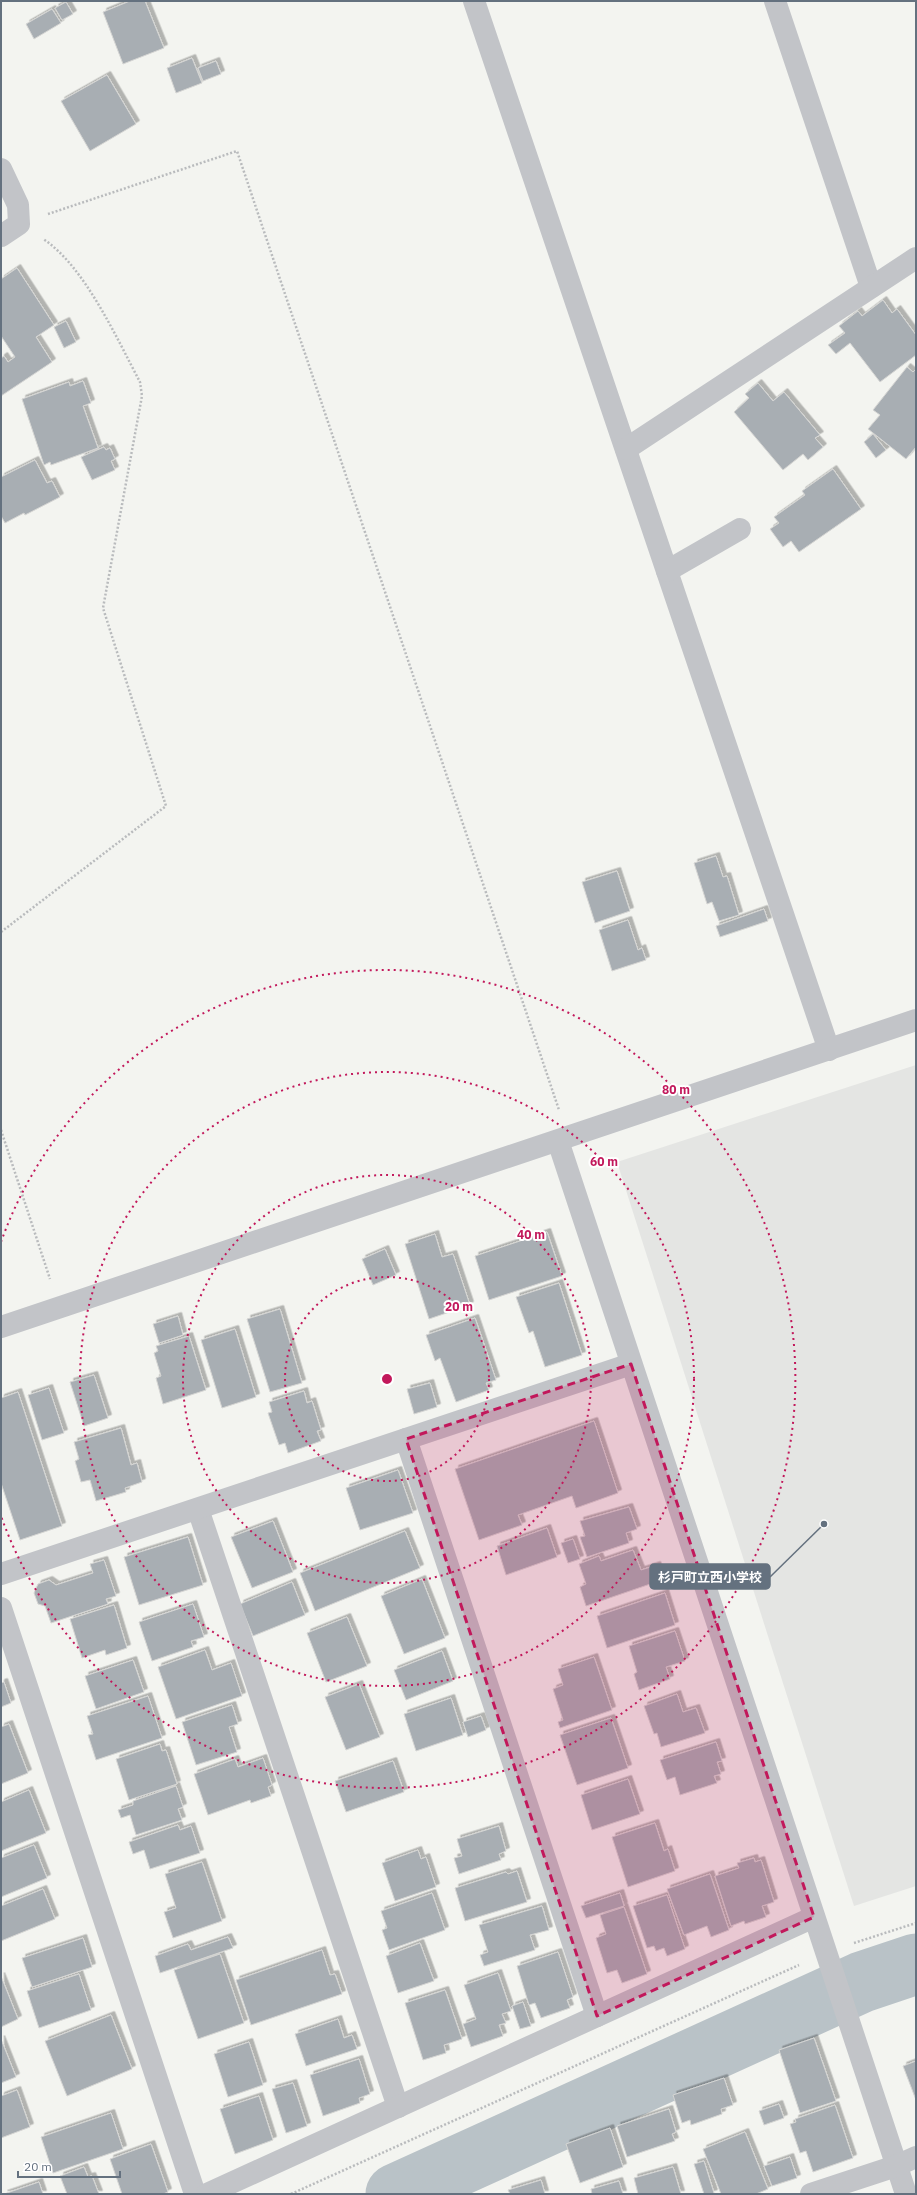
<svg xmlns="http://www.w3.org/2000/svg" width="917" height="2195" viewBox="0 0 917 2195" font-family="'IBM Plex Sans','Noto Sans JP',sans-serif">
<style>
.built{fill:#e4e5e3}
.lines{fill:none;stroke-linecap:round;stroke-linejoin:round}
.river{stroke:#b9c2c7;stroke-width:61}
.building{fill:#a8aeb3;stroke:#d5d5d3;filter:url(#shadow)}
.path{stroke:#b9bbbd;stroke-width:2.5;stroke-dasharray:2 2;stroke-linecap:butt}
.minor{stroke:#c2c4c8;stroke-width:22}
.marked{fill:#c2185b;fill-opacity:0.2;stroke:#c2185b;stroke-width:3;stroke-dasharray:8 5;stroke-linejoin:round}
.ring{fill:none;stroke:#c2185b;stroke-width:2;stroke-dasharray:2 4}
.centre{fill:#c2185b;stroke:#fff;stroke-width:2}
.ring-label{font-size:12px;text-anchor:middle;font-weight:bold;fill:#c2185b;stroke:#fff;stroke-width:4;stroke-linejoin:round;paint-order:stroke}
.leader{fill:none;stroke:#64717f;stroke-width:1.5}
.callout-dot{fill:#64717f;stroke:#fff;stroke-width:1.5}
.callout{fill:#64717f;stroke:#64717f;stroke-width:1.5}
.callout-label{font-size:13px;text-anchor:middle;font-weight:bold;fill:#fff}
</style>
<defs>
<filter id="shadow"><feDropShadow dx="3.5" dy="-3.5" stdDeviation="0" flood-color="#0004"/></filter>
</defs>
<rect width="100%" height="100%" fill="#f3f4f0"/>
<path class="built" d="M 916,1065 L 916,1886 L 854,1906 L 617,1162 Z"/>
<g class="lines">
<path class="river" d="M 396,2194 L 862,1982 L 916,1964"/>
</g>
<g class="building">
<path d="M 130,1 L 145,1 L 164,48 L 123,64 L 103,12 Z"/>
<path d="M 66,2 L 73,14 L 62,20 L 55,8 Z"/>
<path d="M 52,9 L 61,23 L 34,39 L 26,24 Z"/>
<path d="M 192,58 L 202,83 L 176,93 L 167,68 Z"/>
<path d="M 216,61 L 221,74 L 203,81 L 198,68 Z"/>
<path d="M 107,75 L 136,124 L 90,151 L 61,101 Z"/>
<path d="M 17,268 L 54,325 L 36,337 L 52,362 L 1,396 L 1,358 L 4,356 L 8,362 L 15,357 L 1,336 L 1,279 Z"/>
<path d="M 883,300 L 892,313 L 897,309 L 916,335 L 916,355 L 880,382 L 850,343 L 836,354 L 828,345 L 845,333 L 839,326 L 858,311 L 862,316 Z"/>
<path d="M 66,321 L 76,342 L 64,348 L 54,327 Z"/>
<path d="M 907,367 L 913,372 L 916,369 L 916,447 L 906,459 L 868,429 L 880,415 L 873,410 Z"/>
<path d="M 83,381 L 91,403 L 83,406 L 98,448 L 51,465 L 50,462 L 44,465 L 22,399 L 69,382 L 70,386 Z"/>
<path d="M 758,383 L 773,401 L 784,392 L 820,435 L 815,438 L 823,447 L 808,460 L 803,454 L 783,470 L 734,412 L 749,398 L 745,394 Z"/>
<path d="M 873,434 L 886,450 L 876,458 L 864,442 Z"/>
<path d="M 104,447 L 106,450 L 110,448 L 115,459 L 111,461 L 115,470 L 92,480 L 81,457 Z"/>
<path d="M 35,460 L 47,483 L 52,481 L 60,497 L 25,515 L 24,513 L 5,523 L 1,516 L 1,477 Z"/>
<path d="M 833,469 L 861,509 L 799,552 L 791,541 L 783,547 L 770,529 L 779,523 L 774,517 L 805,495 L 802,491 Z"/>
<path d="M 716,856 L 723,877 L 727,876 L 739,915 L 719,921 L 712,902 L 707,904 L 694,863 Z"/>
<path d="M 617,871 L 630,911 L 595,923 L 582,882 Z"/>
<path d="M 764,909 L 768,921 L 720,937 L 716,926 Z"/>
<path d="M 628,920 L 638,950 L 642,948 L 646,960 L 612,971 L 599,930 Z"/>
<path d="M 547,1232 L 562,1276 L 489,1300 L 475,1256 Z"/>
<path d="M 435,1234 L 442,1257 L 453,1254 L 470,1305 L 429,1319 L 405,1244 Z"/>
<path d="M 385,1249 L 396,1275 L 373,1285 L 362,1259 Z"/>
<path d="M 559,1283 L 582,1355 L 545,1367 L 533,1331 L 529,1333 L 516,1297 Z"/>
<path d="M 280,1309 L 302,1383 L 270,1392 L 247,1319 Z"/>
<path d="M 178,1316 L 183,1335 L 159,1343 L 153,1324 Z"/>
<path d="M 475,1318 L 496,1380 L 486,1383 L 489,1390 L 456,1402 L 440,1358 L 435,1361 L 426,1335 Z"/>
<path d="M 235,1329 L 256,1397 L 222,1408 L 201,1340 Z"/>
<path d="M 189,1336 L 206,1390 L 163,1404 L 156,1378 L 161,1376 L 154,1353 L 158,1351 L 156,1346 Z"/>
<path d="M 94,1375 L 108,1418 L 84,1426 L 70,1382 Z"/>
<path d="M 430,1383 L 437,1407 L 414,1414 L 407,1389 Z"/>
<path d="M 49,1388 L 64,1433 L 42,1440 L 28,1395 Z"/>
<path d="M 304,1391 L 307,1403 L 312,1401 L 321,1430 L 317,1431 L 321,1441 L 288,1453 L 285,1443 L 279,1445 L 268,1413 L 272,1412 L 269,1402 Z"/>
<path d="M 18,1392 L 62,1526 L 20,1540 L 1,1483 L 1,1398 Z"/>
<path d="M 594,1421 L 618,1493 L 576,1508 L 572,1496 L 518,1515 L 522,1525 L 479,1540 L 455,1469 Z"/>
<path d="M 121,1428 L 131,1465 L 137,1463 L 142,1482 L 125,1488 L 126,1492 L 96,1501 L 90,1480 L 81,1482 L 75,1461 L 79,1459 L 74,1442 Z"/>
<path d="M 398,1470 L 413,1513 L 360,1530 L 346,1488 Z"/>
<path d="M 629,1507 L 637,1529 L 626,1533 L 629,1543 L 587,1557 L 580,1537 L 585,1536 L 580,1521 Z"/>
<path d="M 273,1521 L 293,1572 L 252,1588 L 231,1537 Z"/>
<path d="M 547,1528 L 557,1557 L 506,1575 L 497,1546 Z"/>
<path d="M 405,1531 L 420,1568 L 315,1611 L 300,1573 Z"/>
<path d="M 188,1537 L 203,1585 L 139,1605 L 124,1557 Z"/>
<path d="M 573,1539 L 580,1559 L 568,1563 L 561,1543 Z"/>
<path d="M 633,1550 L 641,1570 L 657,1565 L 662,1580 L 586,1606 L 580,1587 L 586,1584 L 579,1564 L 599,1556 L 601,1561 Z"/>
<path d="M 104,1560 L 116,1596 L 106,1599 L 108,1604 L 51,1623 L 45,1606 L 38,1604 L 34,1593 L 38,1584 L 49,1580 L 56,1585 L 93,1573 L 90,1564 Z"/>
<path d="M 422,1579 L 445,1638 L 404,1654 L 381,1596 Z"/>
<path d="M 292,1582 L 305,1615 L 253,1636 L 240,1604 Z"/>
<path d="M 665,1593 L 675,1625 L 607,1648 L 597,1616 Z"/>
<path d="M 193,1604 L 204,1637 L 191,1641 L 193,1647 L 152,1661 L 139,1622 Z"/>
<path d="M 114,1605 L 127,1648 L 106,1655 L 105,1650 L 82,1658 L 70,1619 Z"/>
<path d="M 347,1617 L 367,1666 L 326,1682 L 307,1633 Z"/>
<path d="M 675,1631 L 685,1661 L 666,1667 L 670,1679 L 639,1690 L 634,1674 L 637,1672 L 629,1646 Z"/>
<path d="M 205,1650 L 212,1670 L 231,1663 L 242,1696 L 176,1719 L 158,1667 Z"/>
<path d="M 442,1651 L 453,1681 L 406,1700 L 394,1670 Z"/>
<path d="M 594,1657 L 612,1710 L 560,1728 L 558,1722 L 563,1720 L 553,1689 L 563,1685 L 558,1669 Z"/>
<path d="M 133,1660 L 144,1692 L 96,1709 L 85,1676 Z"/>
<path d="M 4,1682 L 11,1703 L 1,1707 L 1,1683 Z"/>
<path d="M 359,1684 L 380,1737 L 346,1750 L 325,1697 Z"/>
<path d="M 677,1694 L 683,1712 L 696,1708 L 705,1733 L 661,1747 L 657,1733 L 654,1734 L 644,1706 Z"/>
<path d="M 148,1696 L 162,1738 L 96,1760 L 88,1735 L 93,1734 L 87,1716 Z"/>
<path d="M 451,1698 L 463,1735 L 416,1751 L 404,1714 Z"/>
<path d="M 232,1705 L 238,1724 L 229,1727 L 237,1752 L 196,1765 L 182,1722 Z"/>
<path d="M 481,1716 L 486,1730 L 468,1737 L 463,1722 Z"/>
<path d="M 611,1718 L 628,1768 L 577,1785 L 560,1735 Z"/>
<path d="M 9,1724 L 28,1773 L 1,1784 L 1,1727 Z"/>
<path d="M 716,1742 L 722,1761 L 717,1762 L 721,1774 L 714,1776 L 717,1783 L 680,1795 L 675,1777 L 667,1780 L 660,1760 Z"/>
<path d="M 160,1744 L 162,1751 L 166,1750 L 177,1784 L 129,1800 L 116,1759 Z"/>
<path d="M 263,1758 L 272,1785 L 268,1787 L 271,1796 L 251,1803 L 250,1800 L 208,1815 L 194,1774 L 235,1759 L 238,1767 Z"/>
<path d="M 393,1761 L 404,1792 L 346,1812 L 335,1781 Z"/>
<path d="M 628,1779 L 640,1814 L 592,1830 L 581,1795 Z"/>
<path d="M 176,1786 L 183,1807 L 178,1809 L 182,1820 L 136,1835 L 130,1815 L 121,1818 L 118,1810 L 133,1805 L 133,1801 Z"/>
<path d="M 29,1790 L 46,1833 L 1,1851 L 1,1802 Z"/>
<path d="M 655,1823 L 664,1851 L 668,1849 L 675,1871 L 628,1887 L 612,1837 Z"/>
<path d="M 178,1825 L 180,1830 L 191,1826 L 200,1853 L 150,1869 L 144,1850 L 133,1854 L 129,1842 Z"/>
<path d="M 499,1826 L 506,1851 L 499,1854 L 501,1860 L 459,1874 L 454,1858 L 462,1856 L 457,1839 Z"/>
<path d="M 34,1845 L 47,1878 L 1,1897 L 1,1858 Z"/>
<path d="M 418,1850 L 421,1859 L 426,1857 L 436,1887 L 395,1901 L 382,1863 Z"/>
<path d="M 754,1858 L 755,1862 L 761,1860 L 774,1902 L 762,1906 L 766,1917 L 745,1924 L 744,1921 L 731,1926 L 715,1876 L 739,1868 L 737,1863 Z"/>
<path d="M 202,1862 L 222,1921 L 173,1938 L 164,1912 L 176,1908 L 165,1874 Z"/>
<path d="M 517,1871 L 527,1902 L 465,1921 L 455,1888 L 506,1872 L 508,1874 Z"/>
<path d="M 710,1874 L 729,1930 L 711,1937 L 707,1926 L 684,1935 L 667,1889 Z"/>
<path d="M 43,1889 L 55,1919 L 1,1941 L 1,1906 Z"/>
<path d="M 432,1893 L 445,1930 L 389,1950 L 382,1930 L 387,1928 L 381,1911 Z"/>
<path d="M 620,1893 L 624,1906 L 586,1918 L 581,1906 Z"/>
<path d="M 667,1895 L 685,1949 L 667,1956 L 664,1948 L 656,1951 L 654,1946 L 647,1948 L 633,1906 Z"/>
<path d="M 542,1906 L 549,1930 L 530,1935 L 535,1950 L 484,1966 L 480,1955 L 488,1952 L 479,1925 Z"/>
<path d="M 624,1907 L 647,1974 L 622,1983 L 617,1970 L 607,1973 L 596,1938 L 606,1934 L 600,1915 Z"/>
<path d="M 228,1937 L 233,1948 L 160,1973 L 155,1956 L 188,1944 L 191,1950 Z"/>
<path d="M 83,1938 L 92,1967 L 32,1987 L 22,1958 Z"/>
<path d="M 420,1943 L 434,1981 L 398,1993 L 386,1956 Z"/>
<path d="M 322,1950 L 330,1975 L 335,1974 L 342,1994 L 251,2025 L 236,1980 Z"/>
<path d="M 558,1952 L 573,1997 L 567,2000 L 570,2008 L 541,2018 L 535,2003 L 529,2005 L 517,1966 Z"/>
<path d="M 220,1954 L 244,2023 L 198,2039 L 174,1970 Z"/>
<path d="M 498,1973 L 511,2011 L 502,2014 L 506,2023 L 499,2025 L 503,2036 L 471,2047 L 463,2024 L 476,2019 L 464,1985 Z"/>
<path d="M 79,1974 L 91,2010 L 39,2028 L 27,1991 Z"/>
<path d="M 1,1976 L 18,2019 L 1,2027 Z"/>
<path d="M 445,1990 L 462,2039 L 444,2045 L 446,2053 L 423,2060 L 405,2003 Z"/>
<path d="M 523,2002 L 531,2026 L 520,2029 L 512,2006 Z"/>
<path d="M 111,2015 L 132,2069 L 67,2096 L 45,2041 Z"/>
<path d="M 338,2019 L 344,2038 L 352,2035 L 357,2049 L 306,2066 L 295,2034 Z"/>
<path d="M 814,2038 L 836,2101 L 800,2113 L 779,2050 Z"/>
<path d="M 1,2039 L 16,2077 L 1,2083 Z"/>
<path d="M 249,2042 L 263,2085 L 228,2097 L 214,2054 Z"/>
<path d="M 359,2059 L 370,2094 L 359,2098 L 360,2103 L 323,2116 L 310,2075 Z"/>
<path d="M 916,2061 L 916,2100 L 903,2066 Z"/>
<path d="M 724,2078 L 733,2105 L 721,2109 L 722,2114 L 691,2125 L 690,2120 L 682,2123 L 673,2095 Z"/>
<path d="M 293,2083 L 307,2126 L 286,2133 L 272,2089 Z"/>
<path d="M 17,2090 L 30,2127 L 1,2138 L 1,2096 Z"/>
<path d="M 259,2096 L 273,2140 L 235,2154 L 220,2109 Z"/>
<path d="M 779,2104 L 784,2118 L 764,2125 L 759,2111 Z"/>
<path d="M 835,2105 L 853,2158 L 813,2172 L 806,2151 L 800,2153 L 790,2124 L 796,2122 L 795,2119 Z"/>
<path d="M 669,2109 L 676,2132 L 672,2134 L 675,2141 L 627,2157 L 617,2126 Z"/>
<path d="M 111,2113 L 123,2149 L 53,2173 L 41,2137 Z"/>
<path d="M 610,2128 L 623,2167 L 580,2183 L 566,2144 Z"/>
<path d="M 745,2132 L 768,2189 L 756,2194 L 721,2194 L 703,2149 Z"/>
<path d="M 151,2144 L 168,2192 L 163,2194 L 122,2194 L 110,2159 Z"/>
<path d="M 790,2157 L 797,2178 L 772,2186 L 764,2166 Z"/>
<path d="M 704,2161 L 714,2193 L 711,2194 L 704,2194 L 694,2164 Z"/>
<path d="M 84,2167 L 88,2177 L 92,2176 L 99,2194 L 67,2194 L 60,2176 Z"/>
<path d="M 673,2167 L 681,2194 L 638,2194 L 634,2178 Z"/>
<path d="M 541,2180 L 545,2194 L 510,2194 L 508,2190 Z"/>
<path d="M 619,2181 L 623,2194 L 592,2194 L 591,2189 Z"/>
<path d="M 39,2182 L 43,2194 L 4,2194 Z"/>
</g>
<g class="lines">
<g class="path">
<path d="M 48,214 L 237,151 L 559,1110"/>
<path d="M 1,932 L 166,806 L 103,608 L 142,396 L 140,382 C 117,339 84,265 43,239"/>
<path d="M 1,1130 L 50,1279"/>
<path d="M 854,1943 L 916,1923"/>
<path d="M 291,2194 L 799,1965"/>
</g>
<g class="minor">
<path d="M 474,1 L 829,1050"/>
<path d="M 775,1 L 871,287"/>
<path d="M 1,169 L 18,205 L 19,224 L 1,236"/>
<path d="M 626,449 L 916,258"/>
<path d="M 667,571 L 740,529"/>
<path d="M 558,1141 L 906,2194"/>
<path d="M 1,1327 L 916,1020"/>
<path d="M 406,1439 L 597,2016"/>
<path d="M 198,1509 L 398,2107"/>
<path d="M 1,1574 L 631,1364"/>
<path d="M 1,1608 L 195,2194"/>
<path d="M 207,2194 L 814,1917"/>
<path d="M 811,2194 L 896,2166 L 916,2157"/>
</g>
</g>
<path class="marked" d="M 631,1364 L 814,1917 L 597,2016 L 406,1439 Z"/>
<g class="ring">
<circle cx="387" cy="1379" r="102"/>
<circle cx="387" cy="1379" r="204"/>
<circle cx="387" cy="1379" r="307"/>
<path d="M1 1242A409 409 0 1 1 1 1516"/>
</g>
<circle cx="387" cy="1379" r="6" class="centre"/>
<g class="ring-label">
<text x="676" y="1094">80 m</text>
<text x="604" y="1166">60 m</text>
<text x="531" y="1239">40 m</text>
<text x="459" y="1311">20 m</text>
</g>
<path class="leader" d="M824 1524L770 1577"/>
<circle class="callout-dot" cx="824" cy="1524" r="4"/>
<rect class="callout" x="650" y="1564" width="120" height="25" rx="4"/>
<g class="callout-label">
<text x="710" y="1582">杉戸町立西小学校</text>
</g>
<rect width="917" height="2195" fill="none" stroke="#64717f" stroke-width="4"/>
<path d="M18 2171v6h102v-6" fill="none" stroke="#64717f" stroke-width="2"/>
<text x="24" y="2171" font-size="12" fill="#64717f" stroke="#ffffff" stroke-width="3" paint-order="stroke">20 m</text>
</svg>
